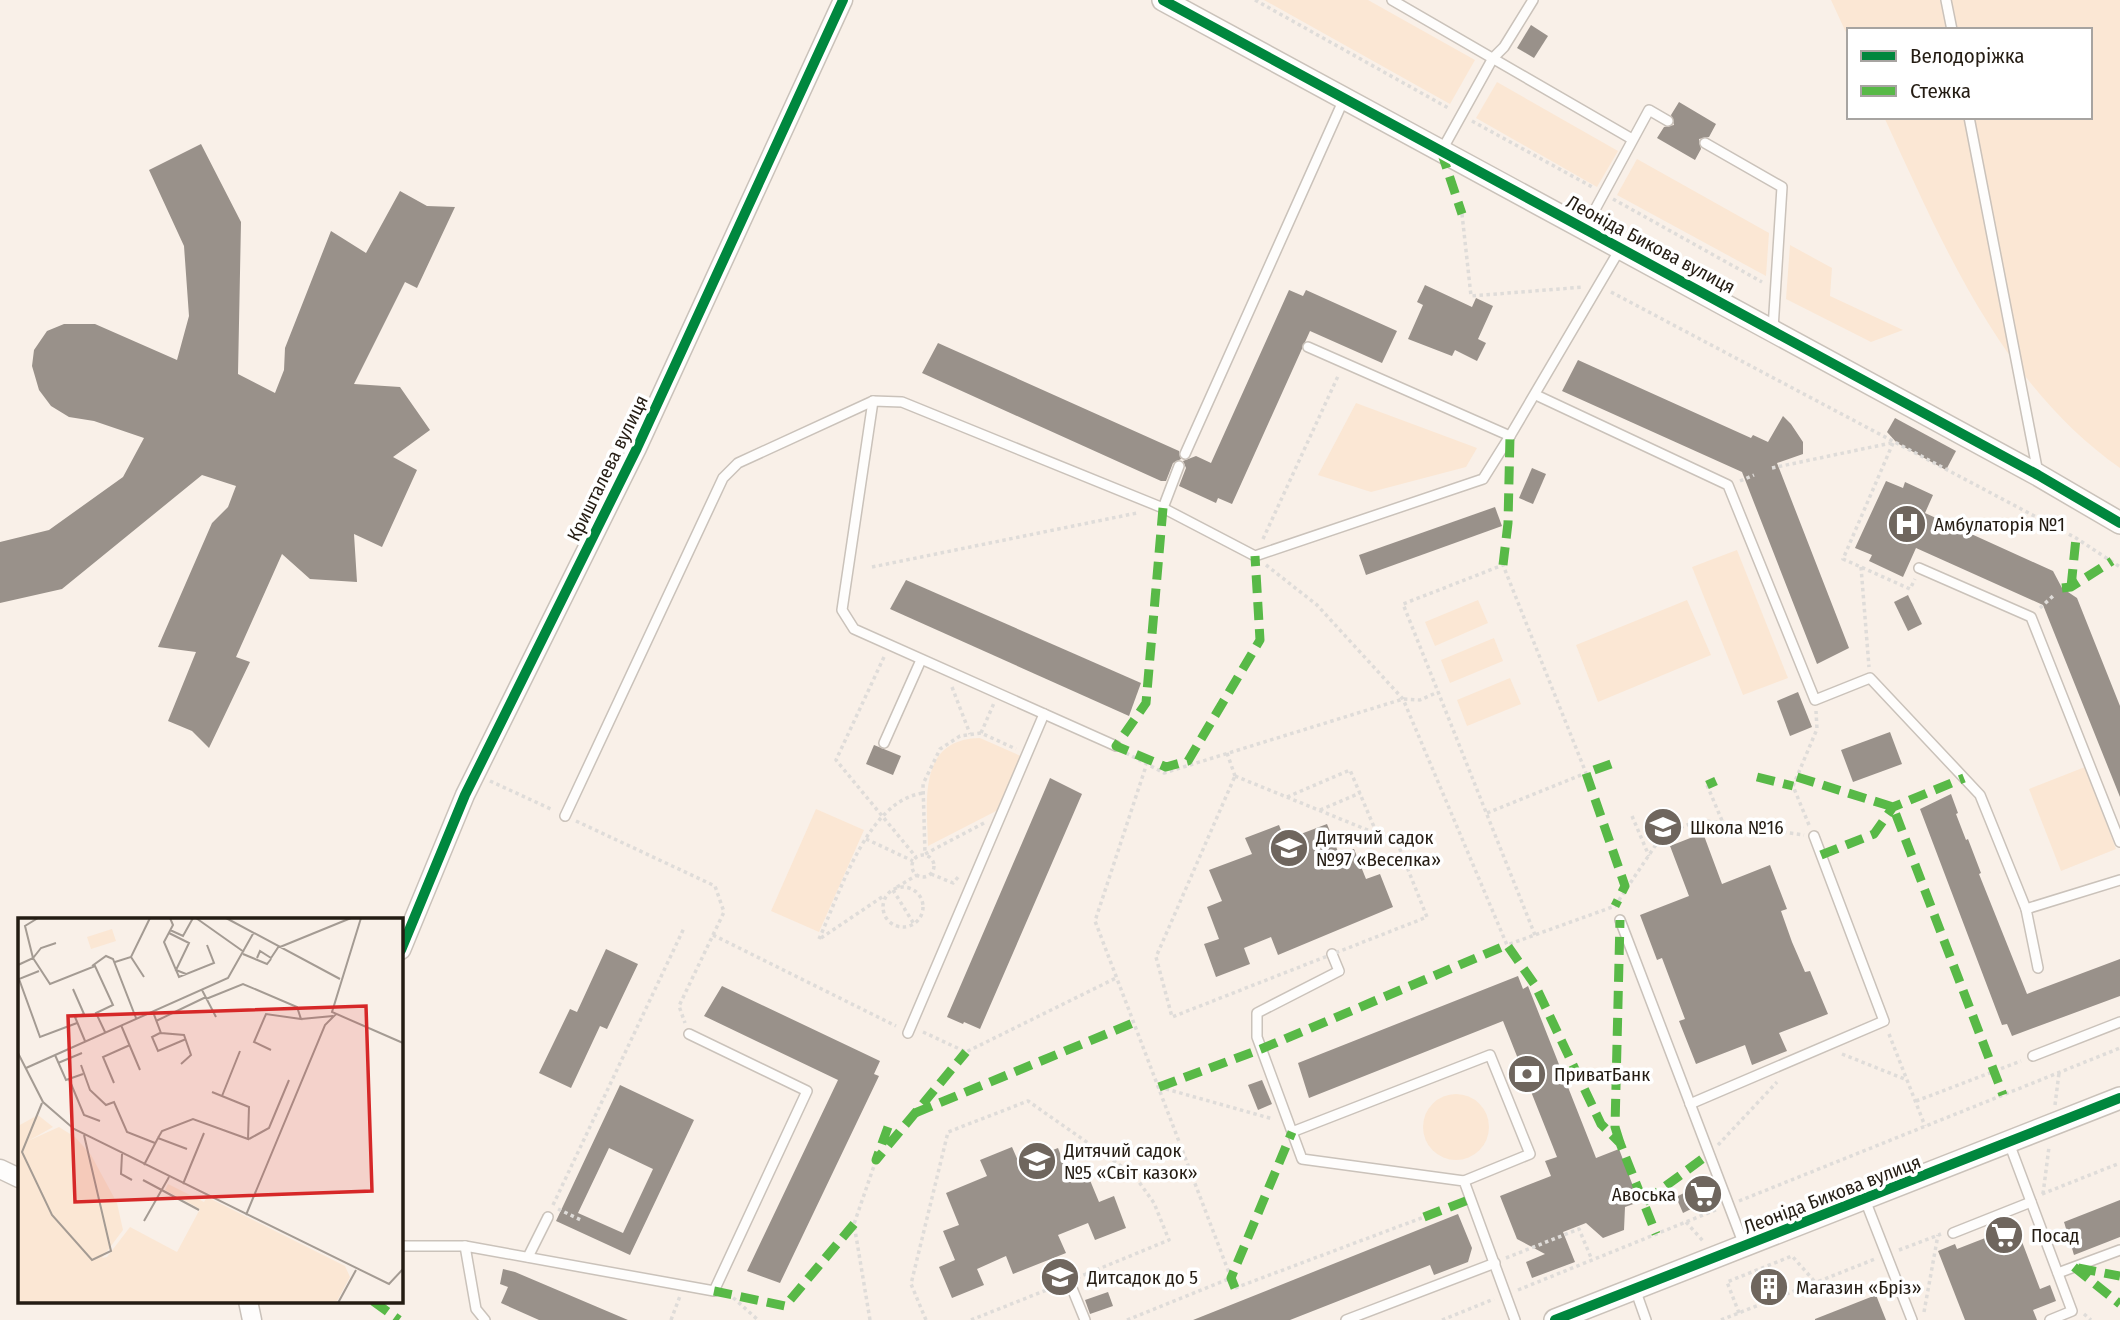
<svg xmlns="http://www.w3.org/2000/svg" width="2120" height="1320" viewBox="0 0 2120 1320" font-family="'Fira Sans Condensed',sans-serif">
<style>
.green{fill:#fbe7d4}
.building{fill:#99918a;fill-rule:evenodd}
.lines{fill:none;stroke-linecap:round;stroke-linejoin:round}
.service-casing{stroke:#cac2ba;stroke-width:12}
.minor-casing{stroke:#cac2ba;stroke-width:21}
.tertiary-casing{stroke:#cac2ba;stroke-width:24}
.path{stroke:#dfdcd9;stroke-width:3.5;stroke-dasharray:3.5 3.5;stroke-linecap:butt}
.service{stroke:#fefdfc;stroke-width:9}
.minor{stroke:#fefdfc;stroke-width:18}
.tertiary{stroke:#fefdfc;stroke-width:21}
.quiet{stroke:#58b947;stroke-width:9;stroke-dasharray:18 9;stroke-linecap:butt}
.cycleway-casing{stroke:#fff;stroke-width:15}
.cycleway{stroke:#00873e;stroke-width:10}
.labels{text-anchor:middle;stroke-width:7;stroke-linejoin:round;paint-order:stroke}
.street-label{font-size:19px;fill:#241c13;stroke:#fff}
.poi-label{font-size:19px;fill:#241c13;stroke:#fff;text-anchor:start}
.inset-road{fill:none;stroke:#a49b93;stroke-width:2}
.view{fill:#d62828;fill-opacity:0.15;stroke:#d62828;stroke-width:3.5}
.inset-edge{fill:none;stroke:#241c13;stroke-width:3.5}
</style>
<rect width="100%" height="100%" fill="#f9f0e8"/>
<g class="green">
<path d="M 1264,0 L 1368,0 L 1475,60 L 1450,104 Z"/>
<path d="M 1831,0 L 2120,0 L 2120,468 C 2001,384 1943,245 1884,117 L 2090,117 L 2090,30 L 1849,30 L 1849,39 Z"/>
<path d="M 1497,82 L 1618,151 L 1597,187 L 1476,118 Z"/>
<path d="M 1637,159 L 1769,233 L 1766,276 L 1617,195 Z"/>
<path d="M 1790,245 L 1832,268 L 1830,296 L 1903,330 L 1871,342 L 1786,299 Z"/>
<path d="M 1356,403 L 1477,448 L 1466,467 L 1371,492 L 1318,475 Z"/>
<path d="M 1737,550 L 1788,678 L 1743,695 L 1692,567 Z"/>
<path d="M 1478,600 L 1488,623 L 1435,646 L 1425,622 Z"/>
<path d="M 1687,600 L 1711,655 L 1598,702 L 1576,645 Z"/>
<path d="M 1494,638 L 1503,661 L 1450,683 L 1441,660 Z"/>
<path d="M 1510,678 L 1521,704 L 1467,726 L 1457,700 Z"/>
<path d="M 980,738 L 1023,757 L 1000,809 L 928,846 C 927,802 917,739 980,738 Z"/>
<path d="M 2085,767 L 2116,849 L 2061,871 L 2029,789 Z"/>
<path d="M 816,809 L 864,830 L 819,932 L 771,911 Z"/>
<circle cx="1456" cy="1127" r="33"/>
</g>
<g class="building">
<path d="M 1531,25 L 1548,36 L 1534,58 L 1517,48 Z"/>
<path d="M 1679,102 L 1716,124 L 1709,137 L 1699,139 L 1701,149 L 1695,160 L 1657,138 L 1664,127 L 1674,125 L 1671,115 Z"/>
<path d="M 201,144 L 241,222 L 238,374 L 275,393 L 284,370 L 285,348 L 331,231 L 366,253 L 400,191 L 427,206 L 455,207 L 417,288 L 405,282 L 354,384 L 400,387 L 430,430 L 393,457 L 417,470 L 382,547 L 354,534 L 357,582 L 310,579 L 282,554 L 236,657 L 250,662 L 209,748 L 192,731 L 168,721 L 196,652 L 158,647 L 212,523 L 228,507 L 236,486 L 202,475 L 62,589 L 0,603 L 0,542 L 49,530 L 123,477 L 144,438 L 94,421 L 69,417 L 51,406 L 39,390 L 32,366 L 34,350 L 47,331 L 64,324 L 95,324 L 177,360 L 189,316 L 184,246 L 149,170 Z"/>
<path d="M 1425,285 L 1472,307 L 1476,298 L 1493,306 L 1478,339 L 1486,343 L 1477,361 L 1455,350 L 1452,356 L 1408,339 L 1423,305 L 1417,302 Z"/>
<path d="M 1289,290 L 1303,296 L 1306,290 L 1397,331 L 1382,363 L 1310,331 L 1232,504 L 1218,498 L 1216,503 L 1179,486 L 1186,468 L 1183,461 L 1196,456 L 1211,463 Z"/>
<path d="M 938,343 L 1179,451 L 1181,459 L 1173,463 L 1166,481 L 1161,481 L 922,373 Z"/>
<path d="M 1578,360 L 1751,438 L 1753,435 L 1768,442 L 1783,416 L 1791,424 L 1803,442 L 1803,454 L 1777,463 L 1849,648 L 1817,664 L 1742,472 L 1562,391 Z"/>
<path d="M 1895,418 L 1956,451 L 1946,470 L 1897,443 L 1887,432 Z"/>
<path d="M 1532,468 L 1546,474 L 1533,504 L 1519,498 Z"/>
<path d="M 1886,481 L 1903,488 L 1905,482 L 1933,495 L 1925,513 L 2053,571 L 2062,588 L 2077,598 L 2120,706 L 2120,797 L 2043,605 L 1916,548 L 1903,577 L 1869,561 L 1872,555 L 1855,548 Z"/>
<path d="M 1495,507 L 1502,526 L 1366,575 L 1359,555 Z"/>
<path d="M 906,580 L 1141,683 L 1129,716 L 890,609 Z"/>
<path d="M 1908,595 L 1922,624 L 1908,631 L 1894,602 Z"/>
<path d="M 1798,692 L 1812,727 L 1790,736 L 1777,701 Z"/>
<path d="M 1890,732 L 1902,764 L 1853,782 L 1841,750 Z"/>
<path d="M 874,745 L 901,756 L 893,775 L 866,764 Z"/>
<path d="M 1050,778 L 1082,794 L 980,1029 L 964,1022 L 963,1024 L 947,1017 Z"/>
<path d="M 1951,794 L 1958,813 L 1956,814 L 1966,840 L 1968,839 L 1981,873 L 1979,874 L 2027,994 L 2120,959 L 2120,996 L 2012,1036 L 2007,1024 L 2002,1025 L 1920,809 Z"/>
<path d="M 1327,824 L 1339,854 L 1354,849 L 1366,879 L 1380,874 L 1393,907 L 1278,955 L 1271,937 L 1244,948 L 1250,964 L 1216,977 L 1204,944 L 1219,939 L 1207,907 L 1222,901 L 1209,870 L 1252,854 L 1245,838 L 1279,825 L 1285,840 Z"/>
<path d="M 1703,833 L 1722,884 L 1770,865 L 1787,909 L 1781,911 L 1792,942 L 1805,972 L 1810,971 L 1828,1014 L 1779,1033 L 1787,1051 L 1752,1065 L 1745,1045 L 1696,1064 L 1679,1021 L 1685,1019 L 1662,958 L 1657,960 L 1640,915 L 1689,896 L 1670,846 Z"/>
<path d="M 606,949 L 638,964 L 607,1029 L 600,1026 L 571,1088 L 539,1073 L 570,1009 L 577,1012 Z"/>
<path d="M 1518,976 L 1523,989 L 1528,986 L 1596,1158 L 1619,1149 L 1639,1202 L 1625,1207 L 1624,1230 L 1603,1238 L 1586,1223 L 1563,1232 L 1575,1262 L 1532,1278 L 1526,1262 L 1545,1254 L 1517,1239 L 1500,1196 L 1551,1176 L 1545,1161 L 1557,1157 L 1503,1021 L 1309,1098 L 1298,1063 Z"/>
<path d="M 722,986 L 880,1061 L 874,1074 L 879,1076 L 780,1283 L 747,1271 L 838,1080 L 704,1016 Z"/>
<path d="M 1262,1080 L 1272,1104 L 1258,1110 L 1248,1085 Z"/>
<path d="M 620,1085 L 694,1120 L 630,1255 L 556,1221 ZM 609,1148 L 653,1169 L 623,1233 L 578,1213 Z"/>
<path d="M 1012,1147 L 1019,1163 L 1058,1148 L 1070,1180 L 1087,1173 L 1099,1202 L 1114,1196 L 1126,1228 L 1095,1240 L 1088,1223 L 1058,1235 L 1066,1253 L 1013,1274 L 1006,1256 L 977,1269 L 984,1285 L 952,1298 L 939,1267 L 955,1260 L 943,1231 L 959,1225 L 946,1193 L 987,1176 L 980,1160 Z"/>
<path d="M 1706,1182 L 1713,1198 L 1683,1213 L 1676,1197 Z"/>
<path d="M 2120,1200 L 2120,1237 L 2074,1255 L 2064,1222 Z"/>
<path d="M 1458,1214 L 1472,1248 L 1468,1262 L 1434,1275 L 1430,1265 L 1290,1320 L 1193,1320 Z"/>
<path d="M 2016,1226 L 2040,1289 L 2050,1285 L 2056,1301 L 2033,1310 L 2037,1320 L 1965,1320 L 1938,1251 L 1955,1244 L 1957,1249 Z"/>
<path d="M 503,1269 L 515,1272 L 628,1320 L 539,1320 L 501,1303 L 508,1287 L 500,1284 Z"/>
<path d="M 1108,1292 L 1113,1306 L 1090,1314 L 1085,1300 Z"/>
<path d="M 1876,1295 L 1886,1320 L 1815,1320 L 1815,1319 Z"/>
</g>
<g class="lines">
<g class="service-casing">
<g id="service">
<path d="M 1392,0 L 1632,139"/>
<path d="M 1946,0 L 1952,30"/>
<path d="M 1969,117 L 2038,473"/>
<path d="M 1705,143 L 1782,187 L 1773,329"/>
<path d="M 1442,150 L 1493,58 L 1504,47 L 1533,0"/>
<path d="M 1585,228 L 1649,110 L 1668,121"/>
<path d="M 1308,347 L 1510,436 L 1620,249"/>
<path d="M 1536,395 L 1728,485 L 1815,700 L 1870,678 L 1980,795 L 2026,909 L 2038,968"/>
<path d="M 1185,454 L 1344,99"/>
<path d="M 1163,508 L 1179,466"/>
<path d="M 1919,568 L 2031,617 L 2120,842"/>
<path d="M 884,743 L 921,660"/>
<path d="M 1116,746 L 854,629 L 842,610 L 873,401 L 902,402 L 1163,508 L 1255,556 L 1483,479 L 1510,436"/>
<path d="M 565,816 L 723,478 L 738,463 L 873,401"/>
<path d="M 2026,909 L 2120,880"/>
<path d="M 1620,920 L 1744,1245"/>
<path d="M 1332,954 L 1339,971 L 1257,1013 L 1257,1037 L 1302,1159 L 1464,1181 L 1515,1320"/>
<path d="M 908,1033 L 1044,714"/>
<path d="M 2033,1056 L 2120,1022"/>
<path d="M 1690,1104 L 1884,1021 L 1814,836"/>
<path d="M 1292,1132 L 1490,1055 L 1530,1154 L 1464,1181"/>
<path d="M 2009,1143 L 2072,1311 L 2050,1320"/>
<path d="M 1865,1200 L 1912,1320"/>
<path d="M 1953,1233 L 2031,1202"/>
<path d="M 401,1246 L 465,1246"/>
<path d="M 528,1257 L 548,1217"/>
<path d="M 2058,1273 L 2120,1250"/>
<path d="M 1069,1281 L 1085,1320"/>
<path d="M 1635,1289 L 1646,1320"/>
<path d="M 485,1320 L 476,1309 L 465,1246 L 714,1291 L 807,1091 L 689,1034"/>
<path d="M 1346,1320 L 1495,1263"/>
</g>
</g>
<g class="minor-casing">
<g id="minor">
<path d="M 401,950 L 465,795 L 637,448 L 843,0"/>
<path d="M 0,1169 L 19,1178"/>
<path d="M 248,1301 L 252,1320"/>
</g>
</g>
<g class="tertiary-casing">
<g id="tertiary">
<path d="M 1163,0 L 2038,475 L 2120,523"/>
<path d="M 1555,1320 L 2120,1098"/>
</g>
</g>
<g class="path">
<path d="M 1255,0 L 1450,109"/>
<path d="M 1472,121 L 1594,188"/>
<path d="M 1613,199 L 1762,282"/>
<path d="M 1462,214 L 1471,296 L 1584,287"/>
<path d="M 1611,292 L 2076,538 L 2120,567"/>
<path d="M 1893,443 L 1843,559 L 1910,589 L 1915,579"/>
<path d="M 1772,468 L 1891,443"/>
<path d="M 1740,481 L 1754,475"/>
<path d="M 1263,539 L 1339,374"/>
<path d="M 1266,565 L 1317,605 L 1403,699 L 1507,945 L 1615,906 L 1663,834 L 1700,820 L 1804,835"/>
<path d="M 872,567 L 1137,513"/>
<path d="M 1861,567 L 1869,667"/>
<path d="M 2040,608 L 2053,596"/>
<path d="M 884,657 L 836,760 L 916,857"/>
<path d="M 952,687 L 970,734"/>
<path d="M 981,733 L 994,703"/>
<path d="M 1126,753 L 1164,773 L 1403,699 L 1420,700 L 1438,692"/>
<path d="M 1227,753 L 1235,776"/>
<path d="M 1235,776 L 1397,842 L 1427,917 L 1172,1017 L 1156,957 Z"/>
<path d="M 490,781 L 553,810"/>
<path d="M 1707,785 L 1723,823"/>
<path d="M 1287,797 L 1350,770 L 1377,834"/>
<path d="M 1320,810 L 1360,793"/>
<path d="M 1487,813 L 1586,773 L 1503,565 L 1403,604 L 1535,935"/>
<path d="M 1632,816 L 1649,856"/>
<path d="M 576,821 L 715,886 L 724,912 L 679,1006 L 685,1023"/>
<path d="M 984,823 L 925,854 L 923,784 L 940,749 L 960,736 L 981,733 L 1016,749"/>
<path d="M 1809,825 L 1793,786 L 1817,729 L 1816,711"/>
<path d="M 866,839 L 913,861"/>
<circle cx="923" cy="866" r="11"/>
<path d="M 931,874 L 953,883 L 959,876"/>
<circle cx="903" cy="907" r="20"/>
<path d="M 897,887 L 917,875"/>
<path d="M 893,890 L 914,924"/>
<path d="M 713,935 L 896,1026"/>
<path d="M 821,938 L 885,895"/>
<path d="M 819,939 C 840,893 868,799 924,793"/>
<path d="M 923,1032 L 966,1052 L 1116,978"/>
<path d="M 1889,1034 L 1925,1126"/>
<path d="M 1842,1054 L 1907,1080"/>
<path d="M 1159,1087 L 1273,1119"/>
<path d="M 1916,1101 L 2021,1061"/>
<path d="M 2055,1105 L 2059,1073"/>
<path d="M 1718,1145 L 1777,1082"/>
<path d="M 2042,1194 L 2120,1163"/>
<path d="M 2043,1194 L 2049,1147"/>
<path d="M 1739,1201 L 2120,1048"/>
<path d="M 553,1205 L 684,928"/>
<path d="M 558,1209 L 581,1220"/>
<path d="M 1686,1222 L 1703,1241"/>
<path d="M 1899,1250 L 1941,1234"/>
<path d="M 1506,1258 L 1579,1229 L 1592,1260"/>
<path d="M 1235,1288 L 1424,1217"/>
<path d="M 1518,1290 L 1718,1209"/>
<path d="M 728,1293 L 758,1320"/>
<path d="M 1924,1312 L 1938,1235"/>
<path d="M 1739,1313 L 1727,1282 L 1792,1256 L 1816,1283"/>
<path d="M 2084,1314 L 2091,1320"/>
<path d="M 671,1320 L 680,1296"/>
<path d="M 870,1320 L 854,1224 L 876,1160"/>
<path d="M 926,1320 L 911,1284 L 948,1132 L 1028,1101 L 1134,1175 L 1154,1203 L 1169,1240 L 1079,1277"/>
<path d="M 971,1320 L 1059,1285"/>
<path d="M 1127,1320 L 1231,1278 L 1095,921 L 1146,766"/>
<path d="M 1442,1320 L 1494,1299"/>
<path d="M 1721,1320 L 1875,1259"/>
</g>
<use href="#service" class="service"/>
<use href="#minor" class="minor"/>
<use href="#tertiary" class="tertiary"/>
<g class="quiet">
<path d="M 1441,151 L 1462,214"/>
<path d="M 1163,508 L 1146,703 L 1116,746 L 1166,767 L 1188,761 L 1260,640 L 1255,556"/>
<path d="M 1503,565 L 1508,523 L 1510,436"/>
<path d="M 2071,587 L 2076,538"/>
<path d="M 2062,588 L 2071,587 L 2112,561"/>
<path d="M 1611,764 L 1586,773 L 1625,886 L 1615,906"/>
<path d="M 1757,777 L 1793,786"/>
<path d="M 1797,777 L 1893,807 L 2003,1095"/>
<path d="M 1707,785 L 1716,781"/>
<path d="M 1821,855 L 1874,834 L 1893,807 L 1964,778"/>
<path d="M 1159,1087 L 1261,1049 L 1507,945 L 1535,985 L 1601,1124 L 1620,1143 L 1656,1234"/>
<path d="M 915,1113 L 1133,1023"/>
<path d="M 888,1127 L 876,1160 L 966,1052"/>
<path d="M 1620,1143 L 1615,1127 L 1620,920"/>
<path d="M 1644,1202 L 1709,1154"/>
<path d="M 1424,1217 L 1471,1199"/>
<path d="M 2074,1267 L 2120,1304"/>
<path d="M 2078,1268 L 2120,1276"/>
<path d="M 1235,1288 L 1231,1278 L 1292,1132"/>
<path d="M 714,1291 L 785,1306 L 854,1224"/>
<path d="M 373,1301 L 399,1320"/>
</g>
<g class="cycleway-casing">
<g id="cycleway">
<path d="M 1163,0 L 2038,475 L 2120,523"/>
<path d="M 401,950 L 465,795 L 637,448 L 843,0"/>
<path d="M 1555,1320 L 2120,1098"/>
</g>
</g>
<use href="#cycleway" class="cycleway"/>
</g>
<defs>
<g id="hospital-disc" transform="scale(2.0125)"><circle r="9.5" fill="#6f665e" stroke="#fff"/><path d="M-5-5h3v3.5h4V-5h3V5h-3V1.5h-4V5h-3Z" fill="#fff"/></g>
<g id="school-disc" transform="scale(2.0125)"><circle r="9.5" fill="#6f665e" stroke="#fff"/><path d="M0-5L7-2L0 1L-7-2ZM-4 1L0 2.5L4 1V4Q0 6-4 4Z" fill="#fff"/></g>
<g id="bank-disc" transform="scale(2.0125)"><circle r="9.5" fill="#6f665e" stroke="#fff"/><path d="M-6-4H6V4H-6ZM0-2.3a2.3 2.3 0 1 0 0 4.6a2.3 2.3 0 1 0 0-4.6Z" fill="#fff"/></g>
<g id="supermarket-disc" transform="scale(2.0125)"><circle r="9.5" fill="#6f665e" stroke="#fff"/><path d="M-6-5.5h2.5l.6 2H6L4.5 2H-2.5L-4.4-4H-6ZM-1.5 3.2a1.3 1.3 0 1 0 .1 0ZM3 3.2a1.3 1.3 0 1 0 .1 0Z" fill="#fff"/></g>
<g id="building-disc" transform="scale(2.0125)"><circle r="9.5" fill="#6f665e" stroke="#fff"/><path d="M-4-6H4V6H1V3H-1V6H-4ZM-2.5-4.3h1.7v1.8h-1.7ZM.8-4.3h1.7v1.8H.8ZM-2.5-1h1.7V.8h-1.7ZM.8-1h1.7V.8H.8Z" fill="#fff"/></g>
</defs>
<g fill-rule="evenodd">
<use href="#hospital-disc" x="1907" y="524"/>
<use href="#school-disc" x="1663" y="827"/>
<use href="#school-disc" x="1289" y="848"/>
<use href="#bank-disc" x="1527" y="1074"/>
<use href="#school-disc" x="1037" y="1161"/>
<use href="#supermarket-disc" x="1703" y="1194"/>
<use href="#supermarket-disc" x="2004" y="1235"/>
<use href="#school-disc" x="1060" y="1277"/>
<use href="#building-disc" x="1769" y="1287"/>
</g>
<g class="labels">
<g class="street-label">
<text transform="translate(1651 244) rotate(28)" y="7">Леоніда Бикова вулиця</text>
<text transform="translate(607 468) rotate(-64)" y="7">Кришталева вулиця</text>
<text transform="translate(1832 1194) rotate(-21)" y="7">Леоніда Бикова вулиця</text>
</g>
<g class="poi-label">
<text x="1934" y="531">Амбулаторія №1</text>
<text x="1690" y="834">Школа №16</text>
<text x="1316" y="844">Дитячий садок<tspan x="1316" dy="22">№97 «Веселка»</tspan></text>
<text x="1554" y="1081">ПриватБанк</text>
<text x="1064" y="1157">Дитячий садок<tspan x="1064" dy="22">№5 «Світ казок»</tspan></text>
<text x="1676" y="1201" text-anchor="end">Авоська</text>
<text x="2031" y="1242">Посад</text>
<text x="1087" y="1284">Дитсадок до 5</text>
<text x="1796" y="1294">Магазин «Бріз»</text>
</g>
</g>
<g transform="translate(18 918)">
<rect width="385" height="385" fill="#f9f0e8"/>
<path d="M 94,11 L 98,23 L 73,31 L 69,19 ZM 20,197 L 35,209 L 10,223 L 41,209 L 57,219 L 73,237 L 99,285 L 105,312 L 84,340 L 89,339 L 112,309 L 159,334 L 182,291 L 147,272 L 150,266 L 186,284 L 189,279 L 327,348 L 332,359 L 318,385 L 0,385 L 0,208 Z" fill="#fbe7d4"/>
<path class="inset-road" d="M 20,0 L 7,8 L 15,40 L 23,30 L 38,25M 152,0 L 155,7 L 146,24 L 161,59 L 196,45 L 189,27M 178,0 L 226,34M 208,0 L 322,61M 343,0 L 314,94 L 385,125M 152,12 L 165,18 L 175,0M 151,15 L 171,25 L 158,52 L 168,56M 262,29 L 333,0M 225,36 L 249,46 L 253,41M 113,39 L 126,59M 239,40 L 242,33 L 253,40 L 261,28M 97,44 L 113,39 L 132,0M 0,47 L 15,40 L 32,66 L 77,48 L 95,87 L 78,95 L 87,114M 74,48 L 88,38 L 95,41 L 118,100M 21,53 L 1,61 L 22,119 L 59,105M 55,71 L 66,96 L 57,99 L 67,123M 184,72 L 198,99M 188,81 L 225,66 L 279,89 L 283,101 L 248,96 L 236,124 L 253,132M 135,94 L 143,115 L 166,117 L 173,137 L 163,146M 283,101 L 315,98M 138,103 L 188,79M 103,107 L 122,152M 142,115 L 134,119 L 140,133 L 168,121M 0,135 L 25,184 L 56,211 L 371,366 L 385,351M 37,137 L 48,162 L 65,156M 40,145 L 64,135M 63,147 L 72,172 L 88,187 L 96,184 L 109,214 L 137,225M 8,150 L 210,60 L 236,14M 51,161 L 66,197 L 82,203M 96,165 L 85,139 L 112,127M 204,178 L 222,133M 24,185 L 4,234 L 34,297 L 74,342 L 93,333 L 66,217M 140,220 L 144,213 L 175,201 L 230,221 L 231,189 L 194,174M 231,221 L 251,210 L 271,162M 104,236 L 103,256 L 114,262M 126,247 L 140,220 L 169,231M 125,262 L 181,292M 165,266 L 186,215M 228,297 L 307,107 L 318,96M 126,303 L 151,259M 320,385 L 338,352"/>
<path class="view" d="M 348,88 L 354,273 L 57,284 L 50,98 Z"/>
<rect width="385" height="385" class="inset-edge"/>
</g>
<rect x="1847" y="28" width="245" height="91" fill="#ffffff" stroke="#a7a4a1" stroke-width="2"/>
<rect x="1861" y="51" width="35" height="10" fill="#00873e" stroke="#a7a4a1" stroke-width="2"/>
<text x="1910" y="63" font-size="21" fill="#241c13">Велодоріжка</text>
<rect x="1861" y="86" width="35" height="10" fill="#58b947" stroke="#a7a4a1" stroke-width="2"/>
<text x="1910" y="98" font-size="21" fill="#241c13">Стежка</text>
</svg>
